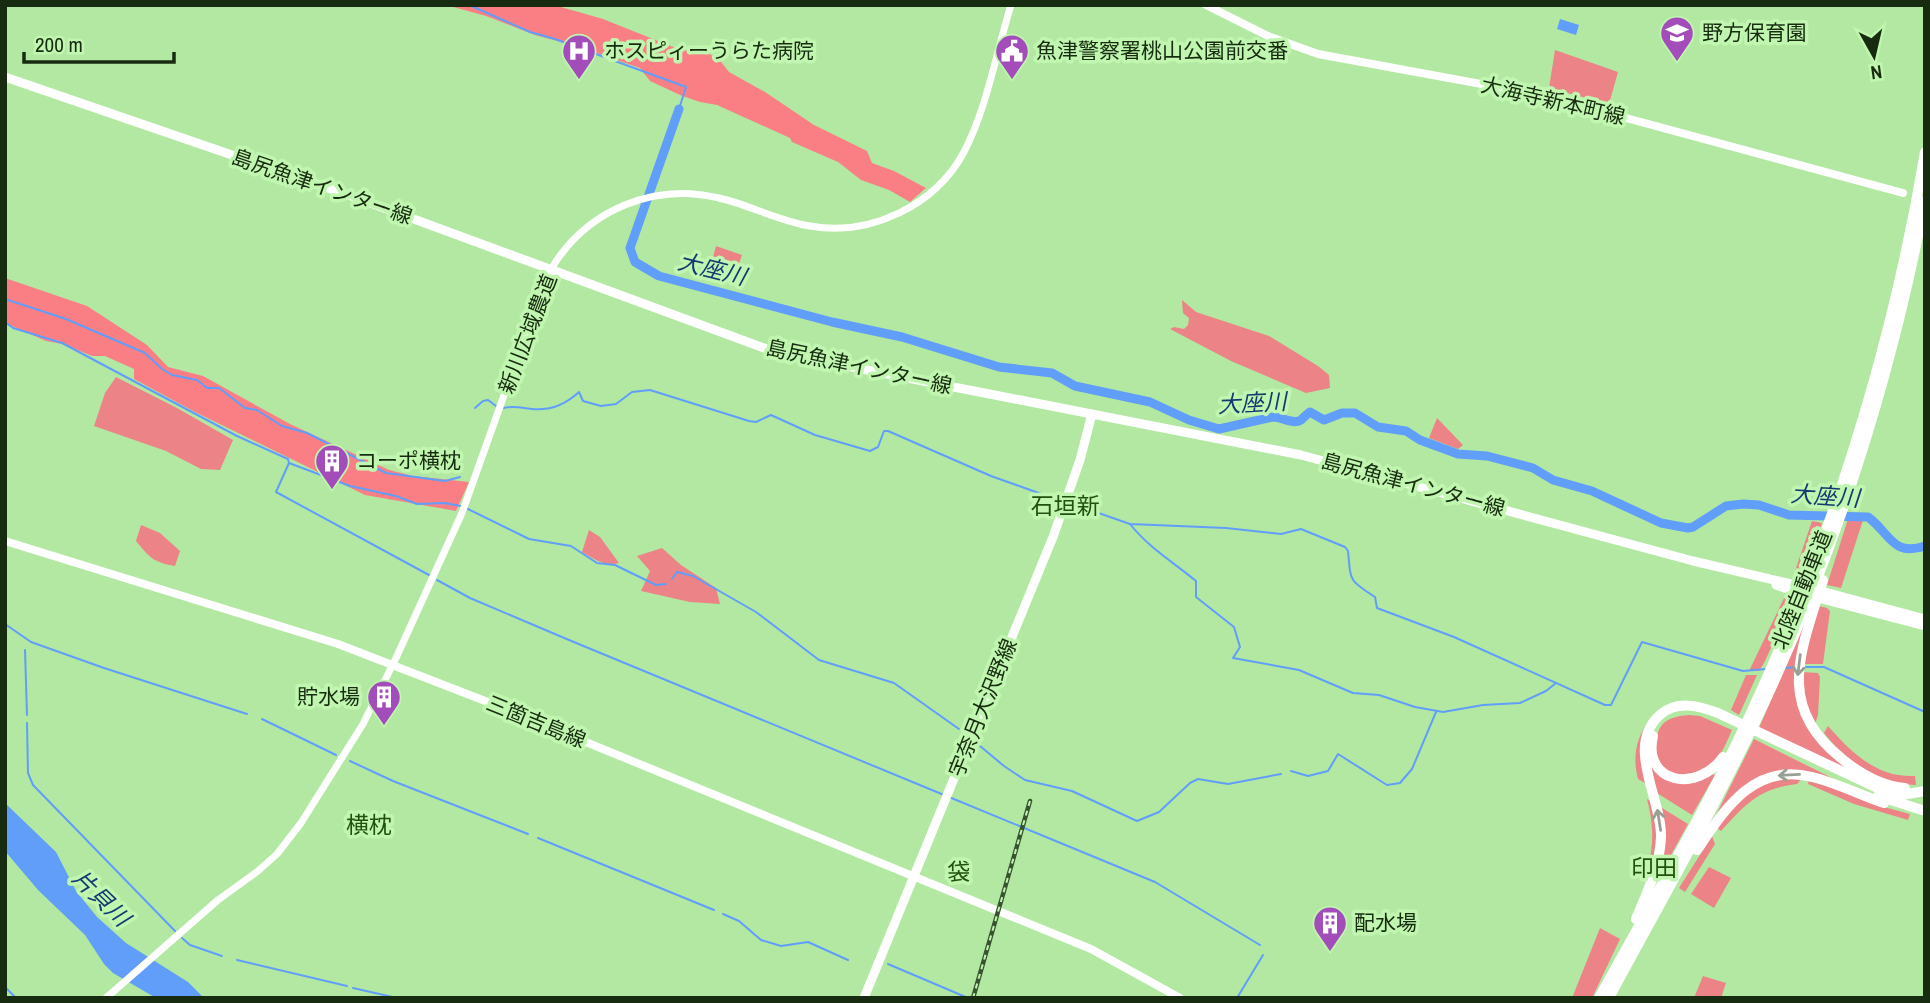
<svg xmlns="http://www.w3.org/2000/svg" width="1930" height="1003" viewBox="0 0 1930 1003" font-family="'Archivo Narrow','Noto Sans JP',sans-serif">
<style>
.green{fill:#ec8387}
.forest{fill:#f97f85}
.water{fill:#619ef9}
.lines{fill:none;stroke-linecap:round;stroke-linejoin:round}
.stream{stroke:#619ef9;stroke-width:2}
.river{stroke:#619ef9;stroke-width:9}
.tertiary{stroke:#fff;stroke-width:7}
.secondary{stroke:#fff;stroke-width:8}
.primary{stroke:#fff;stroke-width:9}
.motorway{stroke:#fff;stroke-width:10}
.rail-casing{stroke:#38532f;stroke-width:4.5}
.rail{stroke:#c0f6af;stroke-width:2;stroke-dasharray:5;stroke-linecap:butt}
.oneway{stroke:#97a093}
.labels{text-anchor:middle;stroke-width:7;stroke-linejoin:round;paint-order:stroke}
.poi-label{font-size:21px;fill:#172b10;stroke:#c0f6af;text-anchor:start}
.street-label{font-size:21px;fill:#172b10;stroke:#c0f6af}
.water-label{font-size:23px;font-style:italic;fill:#133a72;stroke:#c0f6af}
.neighbourhood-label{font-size:23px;fill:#22510e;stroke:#c0f6af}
</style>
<rect width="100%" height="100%" fill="#b3e8a2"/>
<g class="green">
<path d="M 1555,50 L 1618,72 L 1609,104 L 1549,88 Z"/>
<path d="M 716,246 L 742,255 L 737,269 L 712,261 Z"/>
<path d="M 1182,300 L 1196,312 L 1269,336 L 1318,366 L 1329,375 L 1330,388 L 1306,393 L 1231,361 L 1170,329 L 1174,327 L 1184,329 L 1188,325 L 1189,318 L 1183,313 Z"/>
<path d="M 116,377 L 177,408 L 233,440 L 220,470 L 201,469 L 166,451 L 94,426 L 105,393 Z"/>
<path d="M 1437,418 L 1463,445 L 1458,449 L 1429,438 Z"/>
<path d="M 1848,519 L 1863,520 L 1841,588 L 1827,585 Z"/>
<path d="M 1812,521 L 1822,523 L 1802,581 L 1793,577 Z"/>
<path d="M 141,525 L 160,533 L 180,551 L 175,566 C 153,562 150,558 136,541 Z"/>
<path d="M 589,530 L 600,537 L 619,563 C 605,567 594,559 582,552 Z"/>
<path d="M 662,548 L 681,565 L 716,588 L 720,604 L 690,602 L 641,591 L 650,571 L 637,556 Z"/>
<path d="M 1785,596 L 1794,599 L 1764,663 L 1759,671 L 1749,671 Z"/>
<path d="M 1819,606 L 1827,608 L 1830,611 L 1823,664 L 1803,664 Z"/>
<path d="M 1808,615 L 1798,653 L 1812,733 L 1892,791 L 1759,728 Z"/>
<path d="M 1802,672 L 1818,673 L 1820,677 L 1818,715 L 1815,724 L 1807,708 Z"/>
<path d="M 1746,675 L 1757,675 L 1739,715 L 1731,710 Z"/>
<path d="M 1689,715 L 1700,716 L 1732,730 C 1718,762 1718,762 1686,777 C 1681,775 1674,774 1669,771 C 1654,763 1652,738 1662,725 C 1669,717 1679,716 1689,715 Z"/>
<path d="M 1646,725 C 1638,745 1642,762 1645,783 L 1638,779 C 1633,759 1635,742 1646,725 Z"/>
<path d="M 1828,726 C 1852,753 1877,778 1915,776 L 1916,785 C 1879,785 1846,761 1824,733 Z"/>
<path d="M 1754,739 L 1852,788 L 1797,770 L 1771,772 L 1714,819 Z"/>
<path d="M 1650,754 L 1674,782 L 1695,783 L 1713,774 L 1715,775 L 1692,815 L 1657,793 L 1651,777 Z"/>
<path d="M 1802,778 L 1797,784 C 1759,788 1745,805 1721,831 L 1717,828 L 1731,808 L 1762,782 Z"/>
<path d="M 1809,779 L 1880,806 L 1910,814 L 1908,820 L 1854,804 L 1808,784 Z"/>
<path d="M 1647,799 L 1652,802 L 1658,831 L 1651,873 L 1647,868 C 1655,845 1653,822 1647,799 Z"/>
<path d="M 1662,808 L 1688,824 L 1654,886 Z"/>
<path d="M 1712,836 L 1715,844 L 1685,892 L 1679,888 Z"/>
<path d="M 1709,867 L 1731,878 L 1714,908 L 1691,894 Z"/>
<path d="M 1600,928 L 1620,939 L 1592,998 L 1572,998 Z"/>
<path d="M 1703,976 L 1726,983 L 1721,998 L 1694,998 Z"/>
</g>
<g class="forest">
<path d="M 446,5 L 554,5 L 603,19 L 678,49 L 709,54 L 718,58 L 729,72 L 765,92 L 814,125 L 867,151 L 872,163 L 894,171 L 926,188 L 910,202 L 889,190 L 861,180 L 838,162 L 792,142 L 790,138 L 717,105 L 700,102 L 680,95 L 650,81 L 640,68 L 576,46 L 535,35 L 486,16 Z"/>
<path d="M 5,278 L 87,306 L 147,345 L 168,367 L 203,376 L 290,424 L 389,470 L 413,476 L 469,482 L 456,511 L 365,495 L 195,412 L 134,379 L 134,369 L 105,356 L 92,356 L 63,344 L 46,341 L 5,323 Z"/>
</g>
<g class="water">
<path d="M 1560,19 L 1579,25 L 1576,35 L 1557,29 Z"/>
<path d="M 5,803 L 56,852 L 76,891 L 97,917 L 126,943 L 188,982 L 204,998 L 156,998 L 113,973 L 104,964 L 85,935 L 38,890 L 5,851 Z"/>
</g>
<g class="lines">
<g class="stream">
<path d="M 469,5 L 530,32 L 555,39 L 686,87 L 679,109"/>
<path d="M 5,299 L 66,319 L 145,353 L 162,369 L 172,375 L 197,380 L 207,388 L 219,388 L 245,408 L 257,410 L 282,426 L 307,433 L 386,473 L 445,481 L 460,477"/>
<path d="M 5,322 L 13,328 L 62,343 L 237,436 L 288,459 L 289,463 L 350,486 L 396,496 L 417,504 L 444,503 L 461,506"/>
<path d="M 475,408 L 483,401 L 488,400 L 496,406"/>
<path d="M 504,408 C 517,405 520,408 532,409 C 550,411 566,404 579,392 L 583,401 L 601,406 L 616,404 L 632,392 L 650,390 L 749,421 L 756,422 L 771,415 L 815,435 L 870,451 L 878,447 L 884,431 L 888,431 L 991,476 L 1061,501"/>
<path d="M 289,463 L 276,492 L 429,575"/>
<path d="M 1070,503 L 1130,524 L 1226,528 L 1281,534 L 1301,529 L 1345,547 L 1348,551 C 1351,581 1348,580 1375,597 L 1377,608 L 1454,637 L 1605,705 L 1611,705 L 1642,642 L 1743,671 L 1766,669"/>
<path d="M 466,508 L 529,539 L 571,546 L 597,563 L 615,565 L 656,585 L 666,584"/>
<path d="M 1130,524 C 1149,548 1173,562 1196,581 L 1196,597 L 1234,627 L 1240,647 L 1233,658 L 1299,670 L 1353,693 L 1379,695 L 1415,707 L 1443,712 L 1483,705 L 1520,703 L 1546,691 L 1556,683"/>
<path d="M 672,579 L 677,572 L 693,576 L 756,612 L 819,660 L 894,683 L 959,729"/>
<path d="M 437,580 L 470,598 L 569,640 L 944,795"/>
<path d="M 5,624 L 31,642 L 104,668 L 247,714"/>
<path d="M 25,650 L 27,715"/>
<path d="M 1806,667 L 1824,667 L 1925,712"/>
<path d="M 1785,668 L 1797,667"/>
<path d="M 262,719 L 336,755"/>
<path d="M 27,723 L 28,773 L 33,785 L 175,931"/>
<path d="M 980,746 L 1004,766 L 1025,780 L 1072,791 L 1137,821 L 1159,812 L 1190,783 L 1198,779 L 1228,784 L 1281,774"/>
<path d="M 350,761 L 393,781 L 528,834"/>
<path d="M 1291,771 L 1308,776 L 1328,771 L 1338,754 L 1387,785 L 1400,783 L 1412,769 L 1436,712"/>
<path d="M 949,797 L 1155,882 L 1260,945"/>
<path d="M 538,838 L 714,910"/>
<path d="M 723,914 L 739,921 L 761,940 L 781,946 L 808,942 L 848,960"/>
<path d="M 182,938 L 190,945 L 222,956"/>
<path d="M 237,960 L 347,986"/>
<path d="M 888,964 L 968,998"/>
<path d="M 5,987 L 16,998"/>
<path d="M 353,988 L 397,998"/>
<path d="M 1237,998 L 1263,955"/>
</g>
<path class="river" d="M 679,109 L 630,248 L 635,262 L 659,276 L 832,322 L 902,337 L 999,367 L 1052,373 L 1075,386 L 1150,402 L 1189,420 L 1219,429 L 1273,417 C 1282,417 1294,425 1301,420 C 1304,417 1307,414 1310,412 L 1324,420 L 1342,413 L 1355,413 L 1378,427 L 1406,431 L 1420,440 L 1458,454 L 1487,456 L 1533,468 L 1553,480 L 1592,491 L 1661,523 L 1688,528 L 1693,527 L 1726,506 L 1743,504 L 1759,505 L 1789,515 L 1868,517 C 1890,533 1892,557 1925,546"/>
<path class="tertiary" d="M 106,998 L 218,900 L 258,871 L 277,854 L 301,823 L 363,724 L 396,658 L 462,513 L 538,300 C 543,289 547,277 553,266 C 588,210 654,182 719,198 C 750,205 778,221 810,226 C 869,237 935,206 964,152 C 987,108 996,53 1011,5"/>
<g class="secondary">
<path d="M 1206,5 L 1268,36 L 1318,54 L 1541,95 L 1903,193"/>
<path d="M 5,541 L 338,644 L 493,704 L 1091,949 L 1180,998"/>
</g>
<g class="primary">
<path d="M 5,77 L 354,197 L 775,352 L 1301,455 L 1693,561 L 1800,586"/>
<path d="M 1776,585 L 1798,593"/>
<path d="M 1825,592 L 1925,619"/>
<path d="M 1822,599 L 1925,626"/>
<path d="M 864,998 L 1053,537 L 1080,460 L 1092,414"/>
</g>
<g class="motorway">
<path d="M 1823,580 C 1802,649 1774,705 1841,758 C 1859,773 1881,786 1905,788"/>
<path d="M 1653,736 C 1642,783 1697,794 1723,757"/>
<path d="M 1878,796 L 1922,810"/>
<path d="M 1697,850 C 1725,809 1754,762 1812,777 C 1837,783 1860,795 1884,803"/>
<path d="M 1636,919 C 1647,893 1660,866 1661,837 C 1662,799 1624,745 1661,714 C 1678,700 1699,706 1718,713 L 1886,792 L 1902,795 L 1925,791"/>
<path d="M 1599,998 C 1650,905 1704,813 1749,717 C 1833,537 1892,348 1925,152"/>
<path d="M 1609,998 C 1665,894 1724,792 1773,684 C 1843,530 1893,368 1925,201"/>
</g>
<g class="rail-casing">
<path id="rail" d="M 973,998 L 1030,801"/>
</g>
<use href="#rail" class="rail"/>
</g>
<defs><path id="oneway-shaft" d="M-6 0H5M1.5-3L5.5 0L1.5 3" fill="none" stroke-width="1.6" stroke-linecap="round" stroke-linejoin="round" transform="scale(1.75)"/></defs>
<g class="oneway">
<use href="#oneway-shaft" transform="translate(1799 665) rotate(97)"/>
<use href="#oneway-shaft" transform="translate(1789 775) rotate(177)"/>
<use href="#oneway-shaft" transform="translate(1659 820) rotate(-99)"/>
</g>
<defs>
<g id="school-pin" transform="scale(1.75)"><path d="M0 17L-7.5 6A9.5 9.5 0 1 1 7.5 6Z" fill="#a34dbb" stroke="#c0f6af"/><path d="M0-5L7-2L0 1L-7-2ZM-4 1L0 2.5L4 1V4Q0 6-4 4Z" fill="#fff"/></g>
<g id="hospital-pin" transform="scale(1.75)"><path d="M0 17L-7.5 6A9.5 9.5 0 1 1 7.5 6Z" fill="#a34dbb" stroke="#c0f6af"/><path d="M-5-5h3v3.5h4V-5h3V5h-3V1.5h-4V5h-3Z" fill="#fff"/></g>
<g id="civic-pin" transform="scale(1.75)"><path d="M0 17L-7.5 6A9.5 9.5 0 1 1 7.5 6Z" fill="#a34dbb" stroke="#c0f6af"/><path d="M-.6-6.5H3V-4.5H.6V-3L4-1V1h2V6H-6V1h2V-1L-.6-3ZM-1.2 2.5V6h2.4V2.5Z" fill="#fff"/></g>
<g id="building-pin" transform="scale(1.75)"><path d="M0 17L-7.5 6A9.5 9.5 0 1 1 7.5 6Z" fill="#a34dbb" stroke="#c0f6af"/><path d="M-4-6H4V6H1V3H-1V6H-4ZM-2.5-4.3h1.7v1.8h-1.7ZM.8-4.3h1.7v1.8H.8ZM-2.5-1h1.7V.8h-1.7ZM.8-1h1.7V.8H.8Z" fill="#fff"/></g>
</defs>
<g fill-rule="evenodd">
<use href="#school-pin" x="1677" y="33"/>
<use href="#hospital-pin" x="579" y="51"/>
<use href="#civic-pin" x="1012" y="51"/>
<use href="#building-pin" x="332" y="461"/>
<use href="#building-pin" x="384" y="697"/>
<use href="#building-pin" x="1330" y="923"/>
</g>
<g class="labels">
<g class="poi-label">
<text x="1702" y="40">野方保育園</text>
<text x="604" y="58">ホスピィーうらた病院</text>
<text x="1036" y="58">魚津警察署桃山公園前交番</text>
<text x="356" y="468">コーポ横枕</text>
<text x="360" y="704" text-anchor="end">貯水場</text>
<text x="1354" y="930">配水場</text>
</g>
<g class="street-label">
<text transform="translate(1553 101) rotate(13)" y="7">大海寺新本町線</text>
<text transform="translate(322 187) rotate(19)" y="7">島尻魚津インター線</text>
<text transform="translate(528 334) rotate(-69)" y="7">新川広域農道</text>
<text transform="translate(859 367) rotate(12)" y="7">島尻魚津インター線</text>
<text transform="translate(1413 485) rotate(15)" y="7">島尻魚津インター線</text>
<text transform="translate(1802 590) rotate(-68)" y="7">北陸自動車道</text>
<text transform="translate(983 708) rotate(-68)" y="7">宇奈月大沢野線</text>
<text transform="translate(536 722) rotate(22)" y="7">三箇吉島線</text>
</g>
<g class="water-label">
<text transform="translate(712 269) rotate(14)" y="8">大座川</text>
<text transform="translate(1252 403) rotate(-3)" y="8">大座川</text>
<text transform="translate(1825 496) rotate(4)" y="8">大座川</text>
<text transform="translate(101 898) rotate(44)" y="8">片貝川</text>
</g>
<g class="neighbourhood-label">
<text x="1065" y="514">石垣新</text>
<text x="369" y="833">横枕</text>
<text x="1654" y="876">印田</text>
<text x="959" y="880">袋</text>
</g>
</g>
<rect width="1930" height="1003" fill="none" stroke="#172b10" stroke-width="14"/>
<g transform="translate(1874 56) rotate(172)" stroke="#c0f6af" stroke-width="5" paint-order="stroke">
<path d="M0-5L12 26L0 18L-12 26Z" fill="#172b10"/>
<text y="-10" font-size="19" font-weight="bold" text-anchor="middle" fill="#172b10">N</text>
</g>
<path d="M24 52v10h150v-10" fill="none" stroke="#172b10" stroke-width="3.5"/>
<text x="35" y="52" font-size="21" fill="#172b10" stroke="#c0f6af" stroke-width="5" paint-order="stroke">200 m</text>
</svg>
